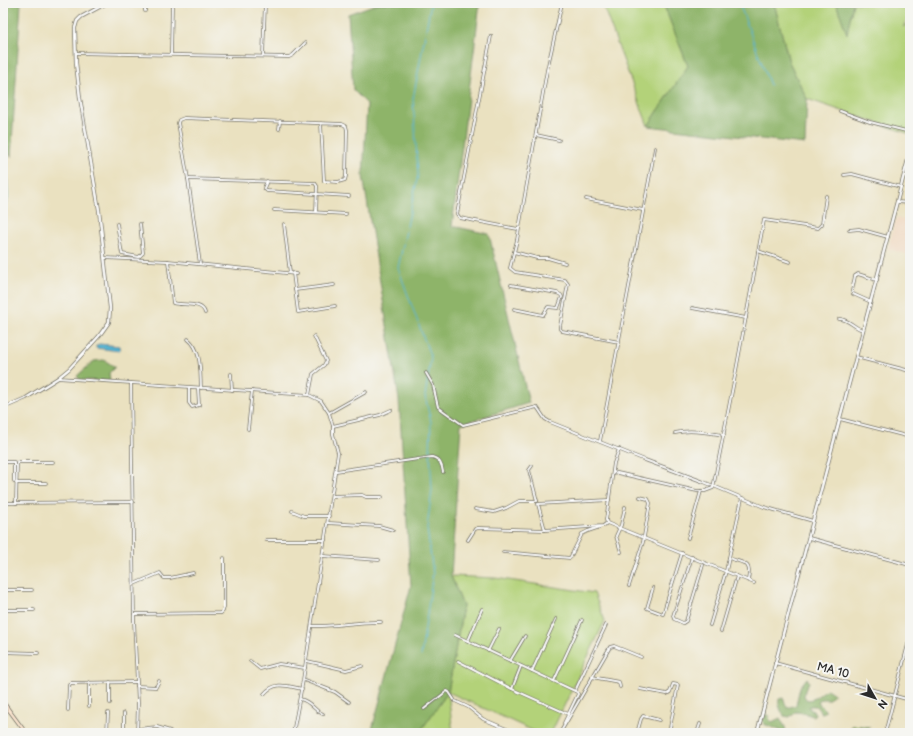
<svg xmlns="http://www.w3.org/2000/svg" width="913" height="736" viewBox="0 0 913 736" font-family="'Balsamiq Sans',sans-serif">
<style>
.built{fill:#efd6bc}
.green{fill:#b3d279;stroke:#6f7e52}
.forest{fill:#8eb469;stroke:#5c704a}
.water{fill:#56b6d5;stroke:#407080}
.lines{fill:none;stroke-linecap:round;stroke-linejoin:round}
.stream{stroke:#56b6d5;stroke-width:1}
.minor-casing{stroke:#6e6b5f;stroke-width:3.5}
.tertiary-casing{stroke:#6e6b5f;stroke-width:4}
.secondary-casing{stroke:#6e6b5f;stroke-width:4}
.minor{stroke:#fff;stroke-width:2}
.tertiary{stroke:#fff;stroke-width:2.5}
.secondary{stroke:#fbe5cf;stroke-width:2.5}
.labels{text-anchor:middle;stroke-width:4;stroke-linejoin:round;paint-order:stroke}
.street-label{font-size:12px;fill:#2b2b2b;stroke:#f6f6f2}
</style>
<rect width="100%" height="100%" fill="#f6f6f2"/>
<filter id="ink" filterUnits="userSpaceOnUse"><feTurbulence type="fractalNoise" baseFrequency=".025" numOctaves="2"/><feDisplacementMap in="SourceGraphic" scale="8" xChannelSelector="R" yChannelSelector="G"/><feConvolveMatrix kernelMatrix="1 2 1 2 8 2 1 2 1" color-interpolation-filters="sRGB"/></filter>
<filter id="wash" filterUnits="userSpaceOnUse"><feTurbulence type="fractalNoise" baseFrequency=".012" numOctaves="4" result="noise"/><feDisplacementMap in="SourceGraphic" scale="16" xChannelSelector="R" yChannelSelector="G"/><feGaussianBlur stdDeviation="0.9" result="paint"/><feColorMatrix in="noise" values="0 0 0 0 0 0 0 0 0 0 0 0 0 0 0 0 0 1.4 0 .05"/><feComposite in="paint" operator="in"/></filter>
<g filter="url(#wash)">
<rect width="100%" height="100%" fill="#eae1c0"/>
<path class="built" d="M 896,218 L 910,221 L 910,255 L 888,249 Z"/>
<g class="green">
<path d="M 602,3 L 663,3 L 688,66 L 648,126 Z"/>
<path d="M 774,3 L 836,3 L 847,33 L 853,3 L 910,3 L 910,14 L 903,27 L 910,23 L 910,134 L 807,99 L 789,62 Z"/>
<path d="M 451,576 L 495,578 L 594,593 L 605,621 L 551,733 L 538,733 L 448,692 L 453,733 L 419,733 L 448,692 L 463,606 Z"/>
</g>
<g class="forest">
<path d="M 3,3 L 21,3 L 11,157 L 3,142 Z"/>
<path d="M 379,3 L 480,3 L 452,226 L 489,234 L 529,403 L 461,424 L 451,576 L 463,606 L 448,692 L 419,733 L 371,733 L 411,586 L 399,400 L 363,176 L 367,104 L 353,90 L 348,14 Z"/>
<path d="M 663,3 L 774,3 L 789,62 L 807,99 L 805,144 L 648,126 L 688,66 Z"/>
<path d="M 836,3 L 853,3 L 847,34 Z"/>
<path d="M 104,360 L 115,367 L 109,373 L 110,381 L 80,380 L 77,376 L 94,361 Z"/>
<path d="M 807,678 L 809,682 L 805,690 L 804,696 L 807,700 C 815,700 821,693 827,689 L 834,694 L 829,699 L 821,699 L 818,701 L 820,705 L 825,710 L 825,712 L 821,713 L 816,706 L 809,706 L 809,708 L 814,712 L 815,714 L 813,716 C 807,714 801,712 795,712 L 790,717 L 784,716 C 781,712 778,704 779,699 L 783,698 L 787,708 L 796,705 L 800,687 Z"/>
<path d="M 766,714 L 768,715 L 769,719 L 772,722 L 780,718 L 785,727 L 786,733 L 764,724 L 762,719 Z"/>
<path d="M 853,725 L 870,727 L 866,730 L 860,730 L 857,733 L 848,733 Z"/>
</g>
<path class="water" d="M 99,344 L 119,346 L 120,351 L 96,348 L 96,346 Z"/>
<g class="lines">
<g class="stream">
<path d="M 739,3 L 770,85"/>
<path d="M 3,152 L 7,169 L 8,199 L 3,211"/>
<path d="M 421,656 L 433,573 L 427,528 L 432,490 L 430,452 L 431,422 L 425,396 L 431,358 L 398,268 L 418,175 L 413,99 L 431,3"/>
</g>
</g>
</g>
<g filter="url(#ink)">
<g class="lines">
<g class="minor-casing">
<g id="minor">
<path d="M 562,3 L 547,70 L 517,240 L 510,268 L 515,272 L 565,280 L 568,284 L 560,326 L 560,329 L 562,331 L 619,342"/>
<path d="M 145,11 L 145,3"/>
<path d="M 491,36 L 457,214 L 460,218 L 518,229"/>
<path d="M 76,53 L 289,57 L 293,55 L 305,43"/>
<path d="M 171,54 L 172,3"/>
<path d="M 263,56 L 265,3"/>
<path d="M 840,111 L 870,122 L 910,132"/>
<path d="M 279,129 L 280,121"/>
<path d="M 536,135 L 559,140"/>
<path d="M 844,175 L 852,174 L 901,187"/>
<path d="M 188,179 L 315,183 L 317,186 L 316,212"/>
<path d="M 267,181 L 264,188 L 267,191 L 349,196"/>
<path d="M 586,199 L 643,210"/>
<path d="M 897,202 L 910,203"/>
<path d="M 274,210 L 346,214"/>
<path d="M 117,224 L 122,254 L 139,257 L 143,253 L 140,224"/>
<path d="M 284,224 L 290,273"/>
<path d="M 849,230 L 859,229 L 888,237"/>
<path d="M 758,251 L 790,262"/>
<path d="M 514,252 L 537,258 L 548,258 L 565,263"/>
<path d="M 105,258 L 168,261 L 296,274"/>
<path d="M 168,261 L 173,303 C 182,306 202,301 205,313"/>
<path d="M 200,264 L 188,179 L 178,123 L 179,120 L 184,118 L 342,124 L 346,126 L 347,130 L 346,176 L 345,180 L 338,182 L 324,181 L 321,123"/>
<path d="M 293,273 L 298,312 L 335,306"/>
<path d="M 511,285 L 557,293 L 561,295 L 562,297 L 558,308 L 548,307 L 543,315 L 514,309"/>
<path d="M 295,290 L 334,285"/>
<path d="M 871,302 L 853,294 L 852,291 L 855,276 L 858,274 L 877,280"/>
<path d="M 692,308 L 746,318"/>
<path d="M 839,319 C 849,319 854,328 863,330"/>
<path d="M 188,339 C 202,350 200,372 201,388"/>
<path d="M 856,357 L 910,371"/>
<path d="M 426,373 L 433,385 L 438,407 L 463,425 L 537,407 L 545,419 L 550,422 L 645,460 L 704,482 L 764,507 L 813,521"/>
<path d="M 231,374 L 232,390"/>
<path d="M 58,378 L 309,395 L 321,401 L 329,413 L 333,426 L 333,434 L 338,453 L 303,680 L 293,733"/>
<path d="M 131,383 L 134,620 L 138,703 L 137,733"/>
<path d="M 189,388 L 189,403 L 192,407 L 199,405 L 198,388"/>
<path d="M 309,395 L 313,374 L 324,365 L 326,361 L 314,336"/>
<path d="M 329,413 L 366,392"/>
<path d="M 840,419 L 910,437"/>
<path d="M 333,426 L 380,415 L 391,410"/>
<path d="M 248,429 L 252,391"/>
<path d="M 675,433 C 691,429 709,433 724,435"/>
<path d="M 600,441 L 655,148"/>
<path d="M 619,449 L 614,463 L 606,520 L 607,523 L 754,583"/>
<path d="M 3,462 L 14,462 L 14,481"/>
<path d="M 532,466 L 529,470 L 537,501"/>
<path d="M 336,471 L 432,457 C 440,459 442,465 443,472"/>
<path d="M 613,472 L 697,491 L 705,491 L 713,488 L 735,376 L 764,220 L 818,228 L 822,224 L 826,196"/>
<path d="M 16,483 L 46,483"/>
<path d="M 332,496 L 362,495 L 366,497 L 382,497"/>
<path d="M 3,503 L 133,502"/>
<path d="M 16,503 L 17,463 L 18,462 L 53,462"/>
<path d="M 475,509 L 494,512 L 506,508 L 519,501 L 537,501"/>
<path d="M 292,511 L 304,516 L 329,516"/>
<path d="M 328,523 L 379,526 L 393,530"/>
<path d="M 545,530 L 538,504 L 609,500"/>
<path d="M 688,538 L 701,491"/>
<path d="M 809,538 L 910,565"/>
<path d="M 266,540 L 325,540"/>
<path d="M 468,540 L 475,529 L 478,528 L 545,530 L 603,526 L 607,523"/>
<path d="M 503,552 L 570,558 L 582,534 L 588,531 L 600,527"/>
<path d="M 621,552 L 616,536 L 621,525 L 625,507"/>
<path d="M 323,556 L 379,560"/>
<path d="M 692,557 L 673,616 L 674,619 L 683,623 L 686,621 L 703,565"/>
<path d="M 729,558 C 744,564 752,561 748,580"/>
<path d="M 134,584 L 160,573 L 164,578 L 170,578 L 193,573"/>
<path d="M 629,586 L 643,542 L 650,503 L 648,499 L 640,497"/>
<path d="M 653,588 L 647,608 L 663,614 L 682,553"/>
<path d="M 3,590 L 32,590"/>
<path d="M 3,610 L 34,610"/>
<path d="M 134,614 L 221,613 L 223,611 L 224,607 L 224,558"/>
<path d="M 710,625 L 726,571 L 742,498"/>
<path d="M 312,626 C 335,627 358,621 381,622"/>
<path d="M 721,631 L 737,576"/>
<path d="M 455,635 L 577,692 L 578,694 L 564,723 L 565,724"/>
<path d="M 468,641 L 482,609"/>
<path d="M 488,651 L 499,629"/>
<path d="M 3,652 L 38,653"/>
<path d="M 250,661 L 260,669 L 279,664 L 305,668"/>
<path d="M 307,661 L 346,670 L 362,666"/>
<path d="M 458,661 L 512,689 L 568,714"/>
<path d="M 510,661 L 525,636"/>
<path d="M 775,663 L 910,700"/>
<path d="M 532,671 L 556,619"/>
<path d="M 592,677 L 619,682 L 620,687"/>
<path d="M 304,680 L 335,692 L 349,702"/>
<path d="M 554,681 L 582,620"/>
<path d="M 89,682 L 89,706"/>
<path d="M 110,682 L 110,703"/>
<path d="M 137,686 L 156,687 L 159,681"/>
<path d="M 512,689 L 521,666"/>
<path d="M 640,689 L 667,694 L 670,692 L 673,684 L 678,685 L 669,733"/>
<path d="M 575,691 L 606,625"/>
<path d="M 264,694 C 275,681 287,686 302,689"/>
<path d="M 300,699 C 313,702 312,710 323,714"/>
<path d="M 424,709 L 447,691 L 449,692 L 455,701 L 468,707 L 483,719 L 516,733"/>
<path d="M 68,710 L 69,685 L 71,683 L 136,682"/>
<path d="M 138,729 L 157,727 L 170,731"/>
<path d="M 107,733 L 108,713"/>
<path d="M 124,733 L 124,713"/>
<path d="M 560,733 L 610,647 L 614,646 L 641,657"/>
<path d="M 637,733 L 641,719 L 643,716 L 659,720"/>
<path d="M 697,733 L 700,724"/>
<path d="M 885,733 L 910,637"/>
</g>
</g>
<g class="tertiary-casing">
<g id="tertiary">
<path d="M 3,408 L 26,398 L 58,378 L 69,369 L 99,336 L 109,322 L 110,308 L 107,282 L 99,210 L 80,98 L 76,63 L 75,28 L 77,21 L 81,17 L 107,3"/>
<path d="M 757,733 L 910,152"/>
</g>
</g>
<g class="secondary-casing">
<path id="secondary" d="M 3,702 L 26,733"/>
</g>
<use href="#minor" class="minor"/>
<use href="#tertiary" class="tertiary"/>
<use href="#secondary" class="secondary"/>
</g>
</g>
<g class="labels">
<g class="street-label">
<text transform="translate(833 670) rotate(15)" y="4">MA 10</text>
</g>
</g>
<rect width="913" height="736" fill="none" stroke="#f6f6f2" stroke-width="16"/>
<g transform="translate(875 698) rotate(129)" stroke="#f6f6f2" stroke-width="3" paint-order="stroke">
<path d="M0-3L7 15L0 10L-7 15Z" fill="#2b2b2b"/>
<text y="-6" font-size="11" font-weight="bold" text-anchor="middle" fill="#2b2b2b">N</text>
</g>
</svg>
